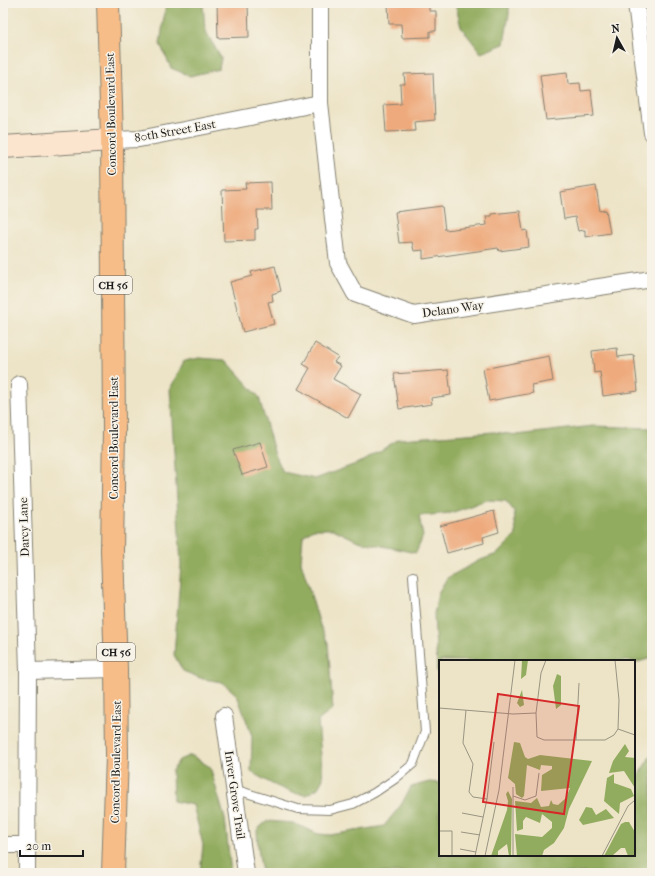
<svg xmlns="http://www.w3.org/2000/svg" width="655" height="876" viewBox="0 0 655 876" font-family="'IM FELL French Canon',serif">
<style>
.forest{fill:#92ac5f;stroke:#57643e}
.building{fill:#eeaa7d}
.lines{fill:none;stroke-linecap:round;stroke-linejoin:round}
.lane-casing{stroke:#848072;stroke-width:10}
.street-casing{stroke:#848072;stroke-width:18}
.secondary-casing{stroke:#848072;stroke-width:24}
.primary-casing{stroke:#848072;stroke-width:24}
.lane{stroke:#fff;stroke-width:8}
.street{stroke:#fff;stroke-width:16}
.secondary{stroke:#fce5cf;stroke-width:22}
.primary{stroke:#f7bd88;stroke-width:22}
.labels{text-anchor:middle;stroke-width:3;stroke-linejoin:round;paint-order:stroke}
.shield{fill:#f7f3e8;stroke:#5e5c59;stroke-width:1}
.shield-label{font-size:11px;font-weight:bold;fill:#1c1c1c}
.street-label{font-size:12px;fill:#1c1c1c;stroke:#f7f3e8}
.inset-road{fill:none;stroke:#999483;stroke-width:1}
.view{fill:#d62828;fill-opacity:0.15;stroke:#d62828;stroke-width:2}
.inset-edge{fill:none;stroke:#1c1c1c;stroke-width:2}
</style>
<rect width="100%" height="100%" fill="#f7f3e8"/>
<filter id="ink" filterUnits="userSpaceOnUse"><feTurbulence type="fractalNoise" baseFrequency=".025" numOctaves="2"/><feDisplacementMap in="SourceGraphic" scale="8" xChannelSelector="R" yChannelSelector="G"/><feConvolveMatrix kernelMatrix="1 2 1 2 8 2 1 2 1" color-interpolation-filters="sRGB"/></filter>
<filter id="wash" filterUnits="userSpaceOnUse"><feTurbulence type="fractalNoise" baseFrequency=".012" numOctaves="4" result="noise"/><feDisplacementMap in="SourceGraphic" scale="16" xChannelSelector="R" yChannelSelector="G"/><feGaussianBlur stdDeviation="0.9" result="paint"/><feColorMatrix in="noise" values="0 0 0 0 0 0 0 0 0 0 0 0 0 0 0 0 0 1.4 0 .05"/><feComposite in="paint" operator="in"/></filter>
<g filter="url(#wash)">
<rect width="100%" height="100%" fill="#ede4c7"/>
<g class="forest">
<path d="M 166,3 L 203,3 L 205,30 L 221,58 L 219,69 L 190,76 L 171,68 L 160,44 Z"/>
<path d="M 455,3 L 509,3 L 509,14 L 504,44 L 481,53 L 461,27 Z"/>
<path d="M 199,358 L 226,360 L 259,397 L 274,452 L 283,472 L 315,479 L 364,461 L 399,439 L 494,432 L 517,435 L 593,426 L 652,428 L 652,658 L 634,663 L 634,661 L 440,661 L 440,692 L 437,670 L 434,614 L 438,593 L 447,578 L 478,561 L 497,554 L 516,535 L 514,511 L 506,501 L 487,500 L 451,513 L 419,516 L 423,536 L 416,553 L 358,541 L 333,529 L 313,529 L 303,536 L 301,562 L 320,625 L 328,643 L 333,709 L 318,721 L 323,779 L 318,788 L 306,795 L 292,793 L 272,784 L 251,772 L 252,736 L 237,695 L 222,682 L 203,679 L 183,671 L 174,655 L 181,564 L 170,389 L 184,361 Z"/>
<path d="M 652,754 L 652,873 L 262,873 L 258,848 L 257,830 L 267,821 L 293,823 L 318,834 L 330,835 L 384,826 L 401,805 L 411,787 L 429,782 L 440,783 L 440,855 L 634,855 L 634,782 Z"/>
<path d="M 191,755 L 210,767 L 225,819 L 231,873 L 200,873 L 203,845 L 193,805 L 173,801 L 172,771 L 179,760 Z"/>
</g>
<g id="blocks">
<g class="building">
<path d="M 217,3 L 248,3 L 249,37 L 218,38 Z"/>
<path d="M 388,3 L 429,3 L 429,11 L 436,11 L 436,31 L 430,31 L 430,37 L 402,38 L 401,24 L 389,24 Z"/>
<path d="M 567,72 L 568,84 L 580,83 L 581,91 L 591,90 L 594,116 L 546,120 L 540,75 Z"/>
<path d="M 433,73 L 435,120 L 414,122 L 415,131 L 386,132 L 384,105 L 401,104 L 400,84 L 405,84 L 404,74 Z"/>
<path d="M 271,182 L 272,210 L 257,210 L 258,229 L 255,229 L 255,240 L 224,241 L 222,190 L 246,189 L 245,183 Z"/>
<path d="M 596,186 L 600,211 L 606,210 L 610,233 L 585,237 L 585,230 L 578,231 L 575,217 L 564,219 L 560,192 Z"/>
<path d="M 442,206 L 445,230 L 487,225 L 486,216 L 492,216 L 491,214 L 520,211 L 523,231 L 527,230 L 529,247 L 499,251 L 498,248 L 423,259 L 423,250 L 414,251 L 412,242 L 399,243 L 395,212 Z"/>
<path d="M 275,266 L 281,291 L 272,294 L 273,301 L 268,302 L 274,324 L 243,332 L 230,282 L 252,276 L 251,272 Z"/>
<path d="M 315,343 L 338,357 L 334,362 L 341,366 L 333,379 L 361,394 L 348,418 L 298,389 L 310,368 L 303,364 Z"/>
<path d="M 617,348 L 618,357 L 634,355 L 638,391 L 603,396 L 600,372 L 594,373 L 592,351 Z"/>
<path d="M 549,356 L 553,381 L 531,385 L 533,393 L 489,401 L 483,369 Z"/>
<path d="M 448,370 L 451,395 L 431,398 L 432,404 L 399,409 L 394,374 Z"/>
<path d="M 260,442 L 268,467 L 242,475 L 233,450 Z"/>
<path d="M 494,511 L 499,532 L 483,537 L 484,543 L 447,553 L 440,526 Z"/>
</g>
</g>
</g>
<g filter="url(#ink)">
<use href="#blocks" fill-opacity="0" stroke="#848072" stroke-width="1"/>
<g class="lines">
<g class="lane-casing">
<path id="lane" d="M 234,789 L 298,809 L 330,810 L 353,804 L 374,793 L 395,779 L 413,764 L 425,732 L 413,576"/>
</g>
<g class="street-casing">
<g id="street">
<path d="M 320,3 L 320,103 L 338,263 L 355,294 L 414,315 L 652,279"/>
<path d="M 636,3 L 652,133"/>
<path d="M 112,140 L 139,139 L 320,103"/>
<path d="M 19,384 L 28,671 L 27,873"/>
<path d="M 28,671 L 116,669"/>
<path d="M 224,716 L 246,873"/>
<path d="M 3,845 L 28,845"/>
</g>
</g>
<g class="secondary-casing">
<path id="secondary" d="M 3,147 L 112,140"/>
</g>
<g class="primary-casing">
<path id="primary" d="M 108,3 L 112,140 L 114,430 L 112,551 L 116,669 L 117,756 L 113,873"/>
</g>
<use href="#lane" class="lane"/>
<use href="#street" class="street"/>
<use href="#secondary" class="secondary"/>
<use href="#primary" class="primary"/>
</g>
</g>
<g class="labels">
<g class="shield">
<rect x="94" y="276" width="38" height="18" rx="3"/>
<rect x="97" y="643" width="38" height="18" rx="3"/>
</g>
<g class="shield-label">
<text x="113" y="289">CH 56</text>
<text x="116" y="656">CH 56</text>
</g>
<g class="street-label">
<text transform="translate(111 114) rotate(-91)" y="4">Concord Boulevard East</text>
<text transform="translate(175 131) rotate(-10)" y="4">80th Street East</text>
<text transform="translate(453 309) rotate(-8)" y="4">Delano Way</text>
<text transform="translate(114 438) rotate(-90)" y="4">Concord Boulevard East</text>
<text transform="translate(24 527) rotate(-92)" y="4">Darcy Lane</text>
<text transform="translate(116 762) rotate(-89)" y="4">Concord Boulevard East</text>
<text transform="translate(235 795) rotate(82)" y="4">Inver Grove Trail</text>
</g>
</g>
<g transform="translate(439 660)">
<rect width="196" height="196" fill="#ede4c7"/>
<path d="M 83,0 L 89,0 L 87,15 L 82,19 ZM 118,14 L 122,16 L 122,45 L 117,49 L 114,26 ZM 83,30 L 85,45 L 81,47 L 78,43 ZM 75,82 L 81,83 L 86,97 L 89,99 L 101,95 L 153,101 L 130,149 L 125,168 L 115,183 L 105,190 L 103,196 L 78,196 L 76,174 L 103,177 L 113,168 L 113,162 L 103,154 L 101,163 L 87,157 L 84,161 L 84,169 L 78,171 L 76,141 L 92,143 L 98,138 L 102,147 L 110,146 L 112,140 L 114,144 L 119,145 L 127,138 L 131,128 L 102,131 L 103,115 L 113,109 L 113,106 L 102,105 L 101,110 L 88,105 L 85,136 L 83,138 L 77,134 L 76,124 L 69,118 ZM 186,84 L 190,91 L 186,97 L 196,98 L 196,128 L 185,111 L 170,113 L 174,101 ZM 175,114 L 175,123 L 192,129 L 195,136 L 181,143 L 180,154 L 165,141 L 168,118 ZM 69,131 L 73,139 L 72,195 L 70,196 L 68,184 L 59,191 L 59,196 L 52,196 L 68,150 L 69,141 L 67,134 ZM 147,147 L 153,148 L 157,155 L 167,149 L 175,158 L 144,165 L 140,160 ZM 186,162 L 190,162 L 196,172 L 195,196 L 189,196 L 186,188 L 182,188 L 173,196 L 165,196 L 182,164 Z" fill="#92ac5f"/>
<path class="inset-road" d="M 107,0 L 102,13 L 97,53 L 98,77 L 105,80 L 166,80 L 175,75 L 179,69M 176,0 L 180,40 L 179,69M 0,48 L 74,54 L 97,53M 27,50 L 24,83 L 34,104 L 30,132 L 34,137 L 48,139M 179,69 L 196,75M 137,80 L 140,23M 74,136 L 86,140 L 97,136 L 100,113M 23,153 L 44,157M 0,171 L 13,171 L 13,196M 22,172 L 41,175M 21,189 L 37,192M 36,196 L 48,139 L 55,82M 46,196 L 60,130 L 76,0M 74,196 L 74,127M 163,196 L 189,146 L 196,140"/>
<path class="view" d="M 59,34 L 140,46 L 125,154 L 44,142 Z"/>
<rect width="196" height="196" class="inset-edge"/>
</g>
<rect width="655" height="876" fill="none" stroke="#f7f3e8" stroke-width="16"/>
<g transform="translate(617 38) rotate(352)" stroke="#f7f3e8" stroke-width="3" paint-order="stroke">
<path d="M0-3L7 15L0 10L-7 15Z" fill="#1c1c1c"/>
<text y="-6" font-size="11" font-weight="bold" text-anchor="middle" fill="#1c1c1c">N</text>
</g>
<path d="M20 850v6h63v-6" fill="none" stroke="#1c1c1c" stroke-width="2"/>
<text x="26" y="850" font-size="12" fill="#1c1c1c" stroke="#f7f3e8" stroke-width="3" paint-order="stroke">20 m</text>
</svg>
